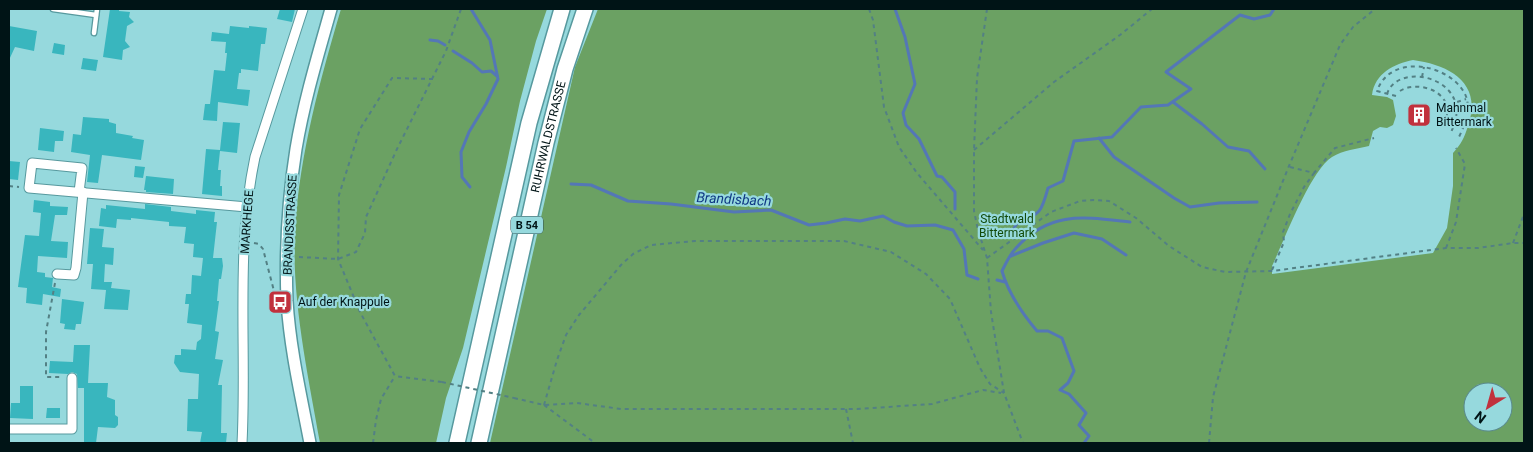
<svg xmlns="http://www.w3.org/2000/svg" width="1533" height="452" viewBox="0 0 1533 452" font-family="Roboto,sans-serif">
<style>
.forest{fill:#6ba163;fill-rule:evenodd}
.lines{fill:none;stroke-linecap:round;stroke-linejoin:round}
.stream{stroke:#5477b6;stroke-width:3}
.building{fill:#39b6be}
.service-casing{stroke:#57999e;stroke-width:7}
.minor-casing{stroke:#57999e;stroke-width:11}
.tertiary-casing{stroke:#57999e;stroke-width:14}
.trunk-casing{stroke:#57999e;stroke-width:18}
.path{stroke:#538084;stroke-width:2;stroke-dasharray:4 4;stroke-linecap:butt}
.service{stroke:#fff;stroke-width:4.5}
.minor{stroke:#fff;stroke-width:9}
.tertiary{stroke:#fff;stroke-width:11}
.trunk{stroke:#fff;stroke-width:15}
.path-bridge{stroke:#538084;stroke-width:2;stroke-dasharray:4 4;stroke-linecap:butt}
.labels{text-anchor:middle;stroke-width:4.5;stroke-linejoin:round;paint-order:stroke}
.shield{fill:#96d9dd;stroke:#2d4f52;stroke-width:1}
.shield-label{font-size:11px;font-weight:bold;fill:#001416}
.poi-label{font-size:12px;fill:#001416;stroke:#96d9dd;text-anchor:start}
.street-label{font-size:12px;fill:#001416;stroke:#96d9dd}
.park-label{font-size:12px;fill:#124a0a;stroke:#96d9dd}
.water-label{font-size:14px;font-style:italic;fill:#0e3783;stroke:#96d9dd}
</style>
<rect width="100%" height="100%" fill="#96d9dd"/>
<g class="forest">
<path d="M 341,9 L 547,9 L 536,41 L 520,101 L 506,167 L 463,348 L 446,398 L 436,443 L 320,443 C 308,375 291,297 295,228 C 300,153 320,80 341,9 Z"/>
<path d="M 598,9 L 1524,9 L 1524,443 L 490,443 L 575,67 ZM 1413,60 C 1450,65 1483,83 1468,126 C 1464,138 1462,143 1453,153 L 1453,186 L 1447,228 L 1433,253 L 1272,274 L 1272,266 C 1284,241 1310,171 1332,157 C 1343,150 1357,149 1369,146 L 1373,131 L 1380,127 L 1387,128 L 1393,125 L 1396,116 L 1393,100 L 1387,97 L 1372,95 C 1375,73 1394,64 1413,60 ZM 1473,392 L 1503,392 L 1503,422 L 1473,422 Z"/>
</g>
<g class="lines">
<g class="stream">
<path d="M 895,9 L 905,37 L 915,84 L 903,113 L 906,125 L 919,139 L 937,176 L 942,177 L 955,192 L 955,209"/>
<path d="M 430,40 L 438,41 L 445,45"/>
<path d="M 453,51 L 472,63 L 482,72 L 491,71 L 497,76"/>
<path d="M 1173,102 L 1202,124 L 1228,147 L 1249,151 L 1265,169"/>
<path d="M 1099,138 L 1114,157 L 1174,198 L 1190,207 L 1219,203 L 1257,202"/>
<path d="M 571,184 L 591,185 L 628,201 L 671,204 L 734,212 L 771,210 L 809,225 L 826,223 L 845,219 L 860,221 L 883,216 L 894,222 L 907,226 L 935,225 L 953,230 L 964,249 L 967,275 L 978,279"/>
<path d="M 470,187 L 462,177 L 461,152 L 469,132 L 486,104 L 498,79 L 490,40 L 471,9"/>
<path d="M 1012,231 L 1018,222 C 1041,215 1042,210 1048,188 L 1063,181 L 1074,141 L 1112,137 L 1141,107 L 1168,105 L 1191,89 L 1166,72 L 1240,15 L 1254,19 L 1270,15 L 1274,9"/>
<path d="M 1011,256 L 1043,243 L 1074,233 L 1102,239 L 1126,255"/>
<path d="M 997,280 L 1005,282"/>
<path d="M 1084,443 L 1089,436 L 1079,425 L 1086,413 L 1069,394 L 1060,390 L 1068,383 L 1074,371 L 1062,338 L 1048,331 L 1037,331 C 1022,313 1008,293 1002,271 C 1006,263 1010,254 1016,248 C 1050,210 1085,217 1130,222"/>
</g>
</g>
<g class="building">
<path d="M 110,9 L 119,9 L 119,11 L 130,12 L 129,17 L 134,22 L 127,26 L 125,41 L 130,47 L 123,50 L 122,60 L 103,57 Z"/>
<path d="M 280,9 L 295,9 L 292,22 L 277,19 Z"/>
<path d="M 9,26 L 37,31 L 34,51 L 15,47 L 9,60 Z"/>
<path d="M 230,26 L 249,28 L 249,26 L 267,28 L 265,44 L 261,44 L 258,71 L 241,69 L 241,73 L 239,73 L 237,89 L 250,90 L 248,106 L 218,102 L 217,121 L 203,120 L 205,104 L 210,104 L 214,70 L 225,71 L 227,53 L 225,53 L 226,42 L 211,41 L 212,32 L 229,34 Z"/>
<path d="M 54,43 L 65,45 L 64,55 L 52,53 Z"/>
<path d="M 83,58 L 98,60 L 96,71 L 81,69 Z"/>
<path d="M 83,117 L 109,119 L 109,122 L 116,124 L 116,133 L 133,136 L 132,138 L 144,140 L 141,160 L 102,155 L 98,183 L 87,182 L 90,155 L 71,152 L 73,134 L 81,135 Z"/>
<path d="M 223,122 L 240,123 L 237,153 L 220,151 L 218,170 L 221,170 L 220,186 L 222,186 L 222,196 L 202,194 L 206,149 L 220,150 Z"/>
<path d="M 40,128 L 64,131 L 63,141 L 55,141 L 54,152 L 38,150 Z"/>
<path d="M 9,161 L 20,162 L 18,180 L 9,179 Z"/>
<path d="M 135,166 L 145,167 L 143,178 L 134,177 Z"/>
<path d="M 146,176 L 174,179 L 173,194 L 146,192 L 146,190 L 144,190 Z"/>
<path d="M 34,200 L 50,202 L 50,206 L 68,207 L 67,215 L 55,215 L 51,241 L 68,242 L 67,258 L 38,256 L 37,272 L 45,273 L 45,277 L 53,278 L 52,287 L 61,289 L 60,297 L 43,294 L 42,305 L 26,303 L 27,288 L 18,287 L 25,235 L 39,236 L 41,213 L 33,212 Z"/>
<path d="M 145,204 L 171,207 L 171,211 L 196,214 L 196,210 L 215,212 L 214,222 L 217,222 L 213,258 L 222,258 L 223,266 L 221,279 L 219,279 L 217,301 L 219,301 L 215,331 L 219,332 L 215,359 L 223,360 L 218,385 L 222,385 L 221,433 L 227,433 L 226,443 L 200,443 L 202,432 L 187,431 L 188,399 L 198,399 L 199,374 L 180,372 L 174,363 L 175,355 L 181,355 L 181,349 L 196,350 L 197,342 L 201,339 L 202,325 L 187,323 L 189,304 L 185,304 L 186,294 L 191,294 L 192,275 L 201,276 L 203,258 L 193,257 L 194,244 L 184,243 L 186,227 L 169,226 L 169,222 L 131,218 L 131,220 L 117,219 L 116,228 L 99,226 L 101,208 L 106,209 L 106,205 L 145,209 Z"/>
<path d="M 90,228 L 104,229 L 102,247 L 114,248 L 113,265 L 105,264 L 104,282 L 112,282 L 111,288 L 130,290 L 128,310 L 104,309 L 106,290 L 91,289 L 93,264 L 87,264 Z"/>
<path d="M 62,299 L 84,302 L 81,324 L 76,324 L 75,330 L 64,329 L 65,324 L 60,323 Z"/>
<path d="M 74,345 L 90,345 L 88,383 L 108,383 L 107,397 L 115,400 L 115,415 L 118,417 L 118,425 L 115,428 L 98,427 L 96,443 L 84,443 L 84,388 L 78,388 L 77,374 L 72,372 L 68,374 L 49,373 L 50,361 L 73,362 Z"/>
<path d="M 20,386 L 33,386 L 33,419 L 10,418 L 11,403 L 20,403 Z"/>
<path d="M 47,408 L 60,408 L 60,418 L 46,418 Z"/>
</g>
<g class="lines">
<g class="service-casing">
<g id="service">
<path d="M 53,9 L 96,15"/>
<path d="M 94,33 L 97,9"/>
</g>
</g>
<g class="minor-casing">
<g id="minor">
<path d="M 79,192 L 82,168 L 32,163 L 29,188 L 247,207"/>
<path d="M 57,274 L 74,275 L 76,268 L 83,192"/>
<path d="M 9,429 L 72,429 L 72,378"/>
<path d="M 242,443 C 247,348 235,251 255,157 L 303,9"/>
</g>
</g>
<g class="tertiary-casing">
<path id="tertiary" d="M 310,443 C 301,396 290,349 287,301 C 285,250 288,199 296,149 C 304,101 318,55 331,9"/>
</g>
<g class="trunk-casing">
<g id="trunk">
<path d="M 457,443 L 529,123 L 562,9"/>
<path id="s1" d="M 479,443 L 546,143 L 565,69 L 585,9"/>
</g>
</g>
<g class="path">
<path d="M 869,9 L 873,20 L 884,107 L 899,147 L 917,173 L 983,250"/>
<path d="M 987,9 L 977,78 L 974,150 L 974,211 L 978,230 L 987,258 L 991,312 L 1004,393 L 1023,443"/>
<path d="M 1422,77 L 1424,67"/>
<path d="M 433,79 L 392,78 L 360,129 L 339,195 L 338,259 L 360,312 L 395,376 L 442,382"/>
<path d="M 1400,91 C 1414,82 1441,87 1447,106 C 1449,112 1446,118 1443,125"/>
<path d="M 1387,94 C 1398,59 1480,79 1450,134"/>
<path d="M 1396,96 L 1377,91 C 1390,53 1449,63 1465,94 C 1472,108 1464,127 1458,139"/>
<path d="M 1457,102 L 1466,99"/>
<path d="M 974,150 L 1054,82 L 1120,35 L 1152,9"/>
<path d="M 1290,167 L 1314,173 L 1335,148 L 1374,138"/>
<path d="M 9,186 L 19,187"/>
<path d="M 254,243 L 259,244 L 263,249 L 274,291 L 276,293"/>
<path d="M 1513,243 L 1524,214"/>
<path d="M 1446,248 L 1456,222 L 1465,164 L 1456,148"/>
<path d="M 299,257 L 338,259 L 356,252 L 365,233 L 366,217 L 397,149 L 446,51 L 461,9"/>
<path d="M 987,258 L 1051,212 L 1080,201 L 1094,200 L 1109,201 L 1136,218 L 1169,246 L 1202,267 L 1225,272 L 1272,271 L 1446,248 L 1478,248 L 1513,243 L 1524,243"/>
<path d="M 1272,270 L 1284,242 L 1283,232 L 1290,214 L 1304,187 L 1314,173"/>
<path d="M 55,283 L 46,332 L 46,377 L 62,377"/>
<path d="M 514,398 L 544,405 L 577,403 L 621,409 L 857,409 L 932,404 L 983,390 L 1001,393"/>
<path d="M 544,405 L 557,360 L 566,335 L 579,315 L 621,265 L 633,254 L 651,245 L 695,241 L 844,241 L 891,252 L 926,274 L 950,299 L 980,368 L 990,384 L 1004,393"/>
<path d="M 544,405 L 595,443"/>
<path d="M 846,409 L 853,443"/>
<path d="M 373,443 L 376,420 L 381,399 L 395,376"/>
<path d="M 1209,443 L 1213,397 L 1246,272 L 1289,166 L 1340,45 L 1353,27 L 1375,9"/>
</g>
<use href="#service" class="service"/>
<use href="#minor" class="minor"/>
<use href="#tertiary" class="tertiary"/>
<use href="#trunk" class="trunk"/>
<path class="path-bridge" d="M 442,382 L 514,398"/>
</g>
<defs>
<g id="building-square" transform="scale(1.25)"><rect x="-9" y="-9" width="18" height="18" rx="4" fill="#c1313d" stroke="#96d9dd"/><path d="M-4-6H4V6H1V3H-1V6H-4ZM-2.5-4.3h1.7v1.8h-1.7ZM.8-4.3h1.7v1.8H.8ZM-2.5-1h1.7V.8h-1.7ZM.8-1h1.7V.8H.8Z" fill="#fff"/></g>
<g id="bus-square" transform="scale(1.25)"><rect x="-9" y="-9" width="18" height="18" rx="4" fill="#c1313d" stroke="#96d9dd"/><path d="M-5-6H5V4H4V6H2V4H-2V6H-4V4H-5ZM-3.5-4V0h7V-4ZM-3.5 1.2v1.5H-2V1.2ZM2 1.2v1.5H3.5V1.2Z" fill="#fff"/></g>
</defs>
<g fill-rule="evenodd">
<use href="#building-square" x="1419" y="115"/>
<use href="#bus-square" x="280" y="302"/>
</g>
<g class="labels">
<rect class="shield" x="511" y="216.5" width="32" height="17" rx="4"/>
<g class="shield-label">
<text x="527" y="229">B 54</text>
</g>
<g class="poi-label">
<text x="1436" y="112">Mahnmal<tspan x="1436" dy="14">Bittermark</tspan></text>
<text x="298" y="306">Auf der Knappule</text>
</g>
<g class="street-label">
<text dy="4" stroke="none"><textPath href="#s1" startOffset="314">RUHRWALDSTRASSE</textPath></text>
<text transform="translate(247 222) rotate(-86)" y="4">MARKHEGE</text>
<text transform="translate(290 225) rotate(-87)" y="4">BRANDISSTRASSE</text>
</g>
<g class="park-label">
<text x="1007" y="223">Stadtwald<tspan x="1007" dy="14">Bittermark</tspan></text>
</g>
<g class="water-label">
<text transform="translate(734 199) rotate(3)" y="5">Brandisbach</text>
</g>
</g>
<rect width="1533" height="452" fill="none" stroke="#001416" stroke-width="20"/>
<g transform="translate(1488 407) rotate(217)"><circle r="24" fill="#96d9dd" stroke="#5a8a8d"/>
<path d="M0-4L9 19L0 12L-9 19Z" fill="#c1313d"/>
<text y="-8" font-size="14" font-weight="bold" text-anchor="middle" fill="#001416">N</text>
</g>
</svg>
